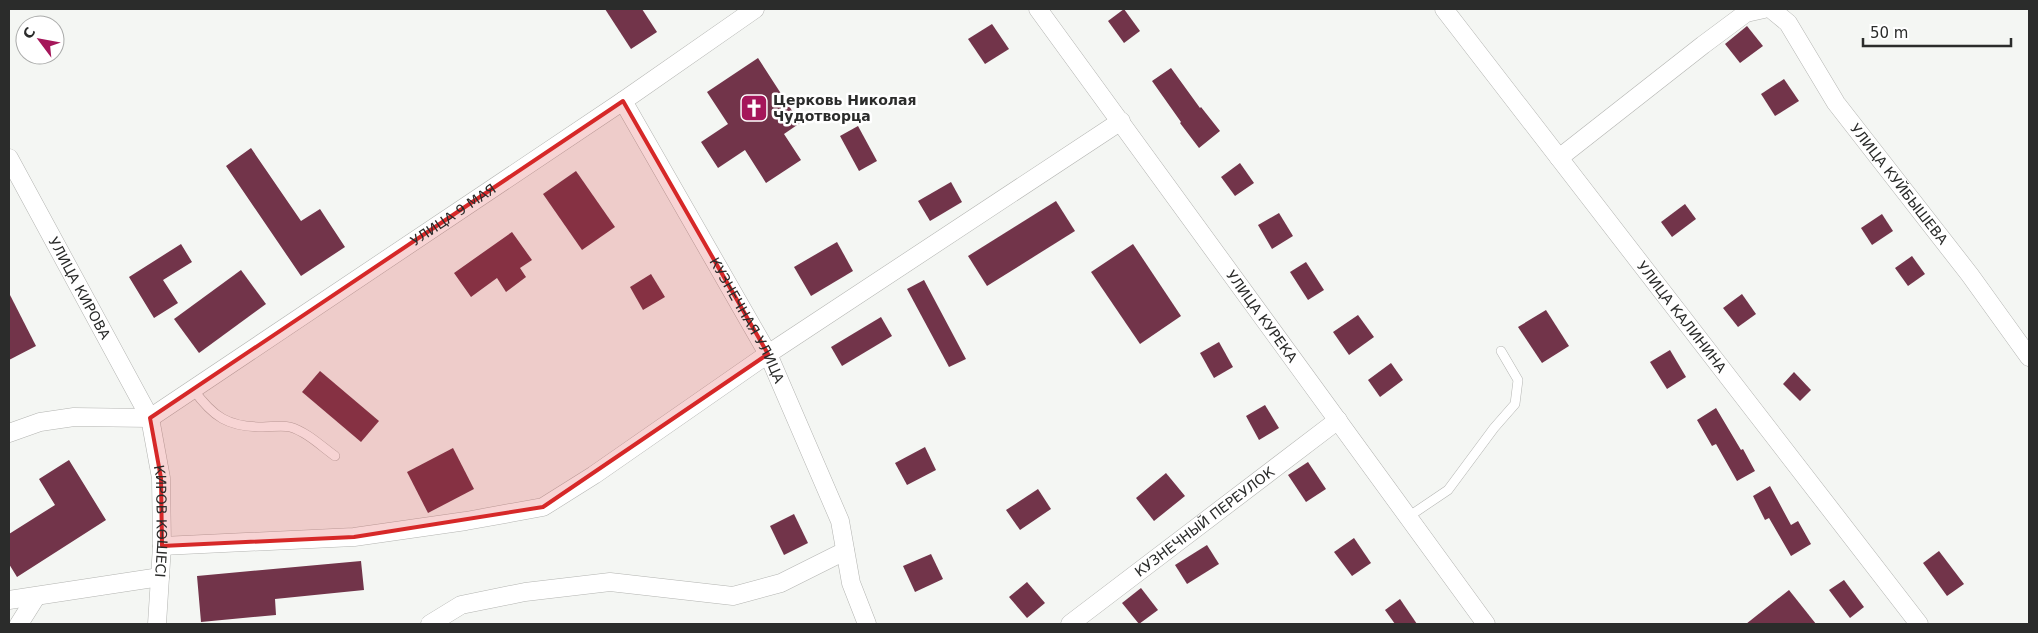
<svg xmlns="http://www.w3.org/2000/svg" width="2038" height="633" viewBox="0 0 2038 633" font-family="'DejaVu Sans',sans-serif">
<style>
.building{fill:#72344a}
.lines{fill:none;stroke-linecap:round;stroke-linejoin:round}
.lane-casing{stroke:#b3b4b1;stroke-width:10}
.street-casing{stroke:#b3b4b1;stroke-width:19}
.lane{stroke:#fff;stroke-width:9}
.street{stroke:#fff;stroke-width:18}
.marked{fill:#d62828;fill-opacity:0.2;stroke:#d62828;stroke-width:4;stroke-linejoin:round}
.labels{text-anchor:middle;stroke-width:5;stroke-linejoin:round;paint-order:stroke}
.poi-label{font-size:14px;font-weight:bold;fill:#2b2c2b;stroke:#fff;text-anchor:start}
.street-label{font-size:14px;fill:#2b2c2b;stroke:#fff}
</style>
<rect width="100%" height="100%" fill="#f4f6f3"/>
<g class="building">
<path d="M 605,9 L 642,9 L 657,32 L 631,49 Z"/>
<path d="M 1124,9 L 1140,31 L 1124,43 L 1108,21 Z"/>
<path d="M 992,24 L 1009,49 L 985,64 L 968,39 Z"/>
<path d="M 1747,26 L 1763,46 L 1740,63 L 1725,44 Z"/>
<path d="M 758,58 L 800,123 L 784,134 L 801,160 L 766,183 L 745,150 L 718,168 L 701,142 L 728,124 L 707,92 Z"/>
<path d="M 1171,68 L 1200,108 L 1201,107 L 1220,131 L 1199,148 L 1180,123 L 1181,122 L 1152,81 Z"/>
<path d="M 1784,79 L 1799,101 L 1775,116 L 1761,94 Z"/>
<path d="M 858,126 L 877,161 L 859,171 L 840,136 Z"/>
<path d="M 251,148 L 301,221 L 320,209 L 345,247 L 301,276 L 226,166 Z"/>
<path d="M 1240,163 L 1254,183 L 1235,196 L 1221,177 Z"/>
<path d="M 576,171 L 615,227 L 582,250 L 543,194 Z"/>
<path d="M 951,182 L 962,202 L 930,221 L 918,201 Z"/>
<path d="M 1056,201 L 1075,231 L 987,286 L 968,256 Z"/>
<path d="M 1685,204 L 1696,219 L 1672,237 L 1661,222 Z"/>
<path d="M 1279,213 L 1293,236 L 1272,249 L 1258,225 Z"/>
<path d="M 1882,214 L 1893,231 L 1872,245 L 1861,228 Z"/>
<path d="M 512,232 L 532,260 L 520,268 L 526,277 L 506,292 L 497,278 L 471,297 L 454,273 Z"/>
<path d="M 837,242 L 853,271 L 811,296 L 794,267 Z"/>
<path d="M 181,244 L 192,262 L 163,280 L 178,303 L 154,318 L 129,277 Z"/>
<path d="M 1133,244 L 1181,316 L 1140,344 L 1091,272 Z"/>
<path d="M 1912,256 L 1925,274 L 1908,286 L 1895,268 Z"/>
<path d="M 1306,262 L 1324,290 L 1308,300 L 1290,272 Z"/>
<path d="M 241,270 L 266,304 L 199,353 L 174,319 Z"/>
<path d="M 651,274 L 665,297 L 643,310 L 630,287 Z"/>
<path d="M 924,280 L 966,359 L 949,367 L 907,289 Z"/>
<path d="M 9,293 L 36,346 L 9,360 Z"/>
<path d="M 1742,294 L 1756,314 L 1738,327 L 1723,308 Z"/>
<path d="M 1546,310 L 1569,346 L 1542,363 L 1518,327 Z"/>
<path d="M 1358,315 L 1374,337 L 1349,355 L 1333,332 Z"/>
<path d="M 881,317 L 892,336 L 842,366 L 831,347 Z"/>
<path d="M 1219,342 L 1233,367 L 1214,378 L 1200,353 Z"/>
<path d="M 1670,350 L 1686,377 L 1667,389 L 1650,362 Z"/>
<path d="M 1391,363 L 1403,380 L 1380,397 L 1368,380 Z"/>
<path d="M 320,371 L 379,421 L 361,442 L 302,392 Z"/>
<path d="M 1794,372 L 1811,390 L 1800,401 L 1783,384 Z"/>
<path d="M 1265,405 L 1279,428 L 1259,440 L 1246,416 Z"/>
<path d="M 1716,408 L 1741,450 L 1743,449 L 1755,471 L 1737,481 L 1716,444 L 1712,446 L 1697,420 Z"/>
<path d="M 925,447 L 936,470 L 907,485 L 895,463 Z"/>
<path d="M 453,448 L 474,489 L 428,513 L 407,472 Z"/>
<path d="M 69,460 L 106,520 L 17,577 L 9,564 L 9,534 L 55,505 L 39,479 Z"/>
<path d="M 1308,462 L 1326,489 L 1306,502 L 1288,475 Z"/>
<path d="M 1166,473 L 1185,496 L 1154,521 L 1136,498 Z"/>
<path d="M 1770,486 L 1791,525 L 1798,521 L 1811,544 L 1791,556 L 1769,518 L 1765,520 L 1753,496 Z"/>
<path d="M 1038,489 L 1051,509 L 1020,530 L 1006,510 Z"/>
<path d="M 794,514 L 808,543 L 784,555 L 770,526 Z"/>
<path d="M 1354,538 L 1371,563 L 1352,576 L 1334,552 Z"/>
<path d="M 1207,545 L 1219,564 L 1187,584 L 1175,565 Z"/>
<path d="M 1939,551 L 1964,584 L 1947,596 L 1923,563 Z"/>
<path d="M 931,554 L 943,579 L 915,592 L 903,566 Z"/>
<path d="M 361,561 L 364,590 L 275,599 L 276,615 L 201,622 L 197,576 Z"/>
<path d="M 1844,580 L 1864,607 L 1850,618 L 1829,590 Z"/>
<path d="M 1027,582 L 1045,603 L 1027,618 L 1009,597 Z"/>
<path d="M 1141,588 L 1158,610 L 1139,624 L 1122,603 Z"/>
<path d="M 1789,590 L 1816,624 L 1746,624 Z"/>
<path d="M 1400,599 L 1417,624 L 1395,624 L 1385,610 Z"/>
</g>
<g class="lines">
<g class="lane-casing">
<g id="lane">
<path d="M 193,389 C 213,417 228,427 263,427 C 271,427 282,425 290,427 C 307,432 321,446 335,456"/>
<path d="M 1408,517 L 1448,490 L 1494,428 L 1515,404 L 1518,380 L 1501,351"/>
</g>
</g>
<g class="street-casing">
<g id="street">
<path id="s1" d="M 1038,9 L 1486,624"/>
<path id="s2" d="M 1444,9 L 1919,624"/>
<path id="s3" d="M 1771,9 L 1788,23 L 1836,103 L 1970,275 L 2029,357"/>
<path id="s4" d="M 623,101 L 768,354 L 840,521 L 851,583 L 867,624"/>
<path id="s5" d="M 9,158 L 150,418 L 161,478 L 162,546 L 157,624"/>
<path d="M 1559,158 L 1703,45 L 1746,13 L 1764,9"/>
<path id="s6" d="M 150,418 L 623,101 L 755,9"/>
<path d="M 9,433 L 40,422 L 74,417 L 150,418"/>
<path d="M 162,546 L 354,537 L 466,521 L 543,507 L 594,475 L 768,354 L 1121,121"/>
<path d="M 9,600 L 160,577"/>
<path d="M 19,624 L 36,597"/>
<path d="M 430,624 L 461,605 L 525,592 L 610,582 L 733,596 L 781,583 L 845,551"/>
<path id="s7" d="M 1070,624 L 1338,420"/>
</g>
</g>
<use href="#lane" class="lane"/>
<use href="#street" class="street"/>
</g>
<path class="marked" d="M 623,101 L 768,354 L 543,507 L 354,537 L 162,546 L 161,478 L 150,418 Z"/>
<defs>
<g id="church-square" transform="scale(1.4375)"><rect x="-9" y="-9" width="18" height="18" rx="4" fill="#a5165a" stroke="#fff"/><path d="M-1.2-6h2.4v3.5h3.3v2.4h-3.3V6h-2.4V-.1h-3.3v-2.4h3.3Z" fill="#fff"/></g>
</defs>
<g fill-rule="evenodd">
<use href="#church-square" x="754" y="108"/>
</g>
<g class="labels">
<g class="poi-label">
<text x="773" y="105">Церковь Николая<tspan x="773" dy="16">Чудотворца</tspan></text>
</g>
<g class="street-label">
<text dy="5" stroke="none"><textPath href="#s3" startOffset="218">УЛИЦА КУЙБЫШЕВА</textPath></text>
<text dy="5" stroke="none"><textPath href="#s6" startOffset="365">УЛИЦА 9 МАЯ</textPath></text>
<text dy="5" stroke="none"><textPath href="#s5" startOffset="148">УЛИЦА КИРОВА</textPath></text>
<text dy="5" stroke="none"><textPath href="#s1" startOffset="380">УЛИЦА КУРЕКА</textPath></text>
<text dy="5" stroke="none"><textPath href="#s2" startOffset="389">УЛИЦА КАЛИНИНА</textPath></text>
<text dy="5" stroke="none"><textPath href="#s4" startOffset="252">КУЗНЕЧНАЯ УЛИЦА</textPath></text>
<text dy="5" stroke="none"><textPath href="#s5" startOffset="400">КИРОВ КӨШЕСІ</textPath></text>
<text dy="5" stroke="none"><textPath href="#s7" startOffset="169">КУЗНЕЧНЫЙ ПЕРЕУЛОК</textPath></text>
</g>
</g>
<rect width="2038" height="633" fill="none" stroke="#2b2c2b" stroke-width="20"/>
<g transform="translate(40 40) rotate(302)"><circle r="24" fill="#ffffff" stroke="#aaabaa"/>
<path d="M0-4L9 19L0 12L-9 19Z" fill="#a5165a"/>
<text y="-8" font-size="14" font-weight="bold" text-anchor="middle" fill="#2b2c2b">С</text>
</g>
<path d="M1863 38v8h148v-8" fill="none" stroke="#2b2c2b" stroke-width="2.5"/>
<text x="1870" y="38" font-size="15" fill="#2b2c2b" stroke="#ffffff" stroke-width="4" paint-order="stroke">50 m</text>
</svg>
